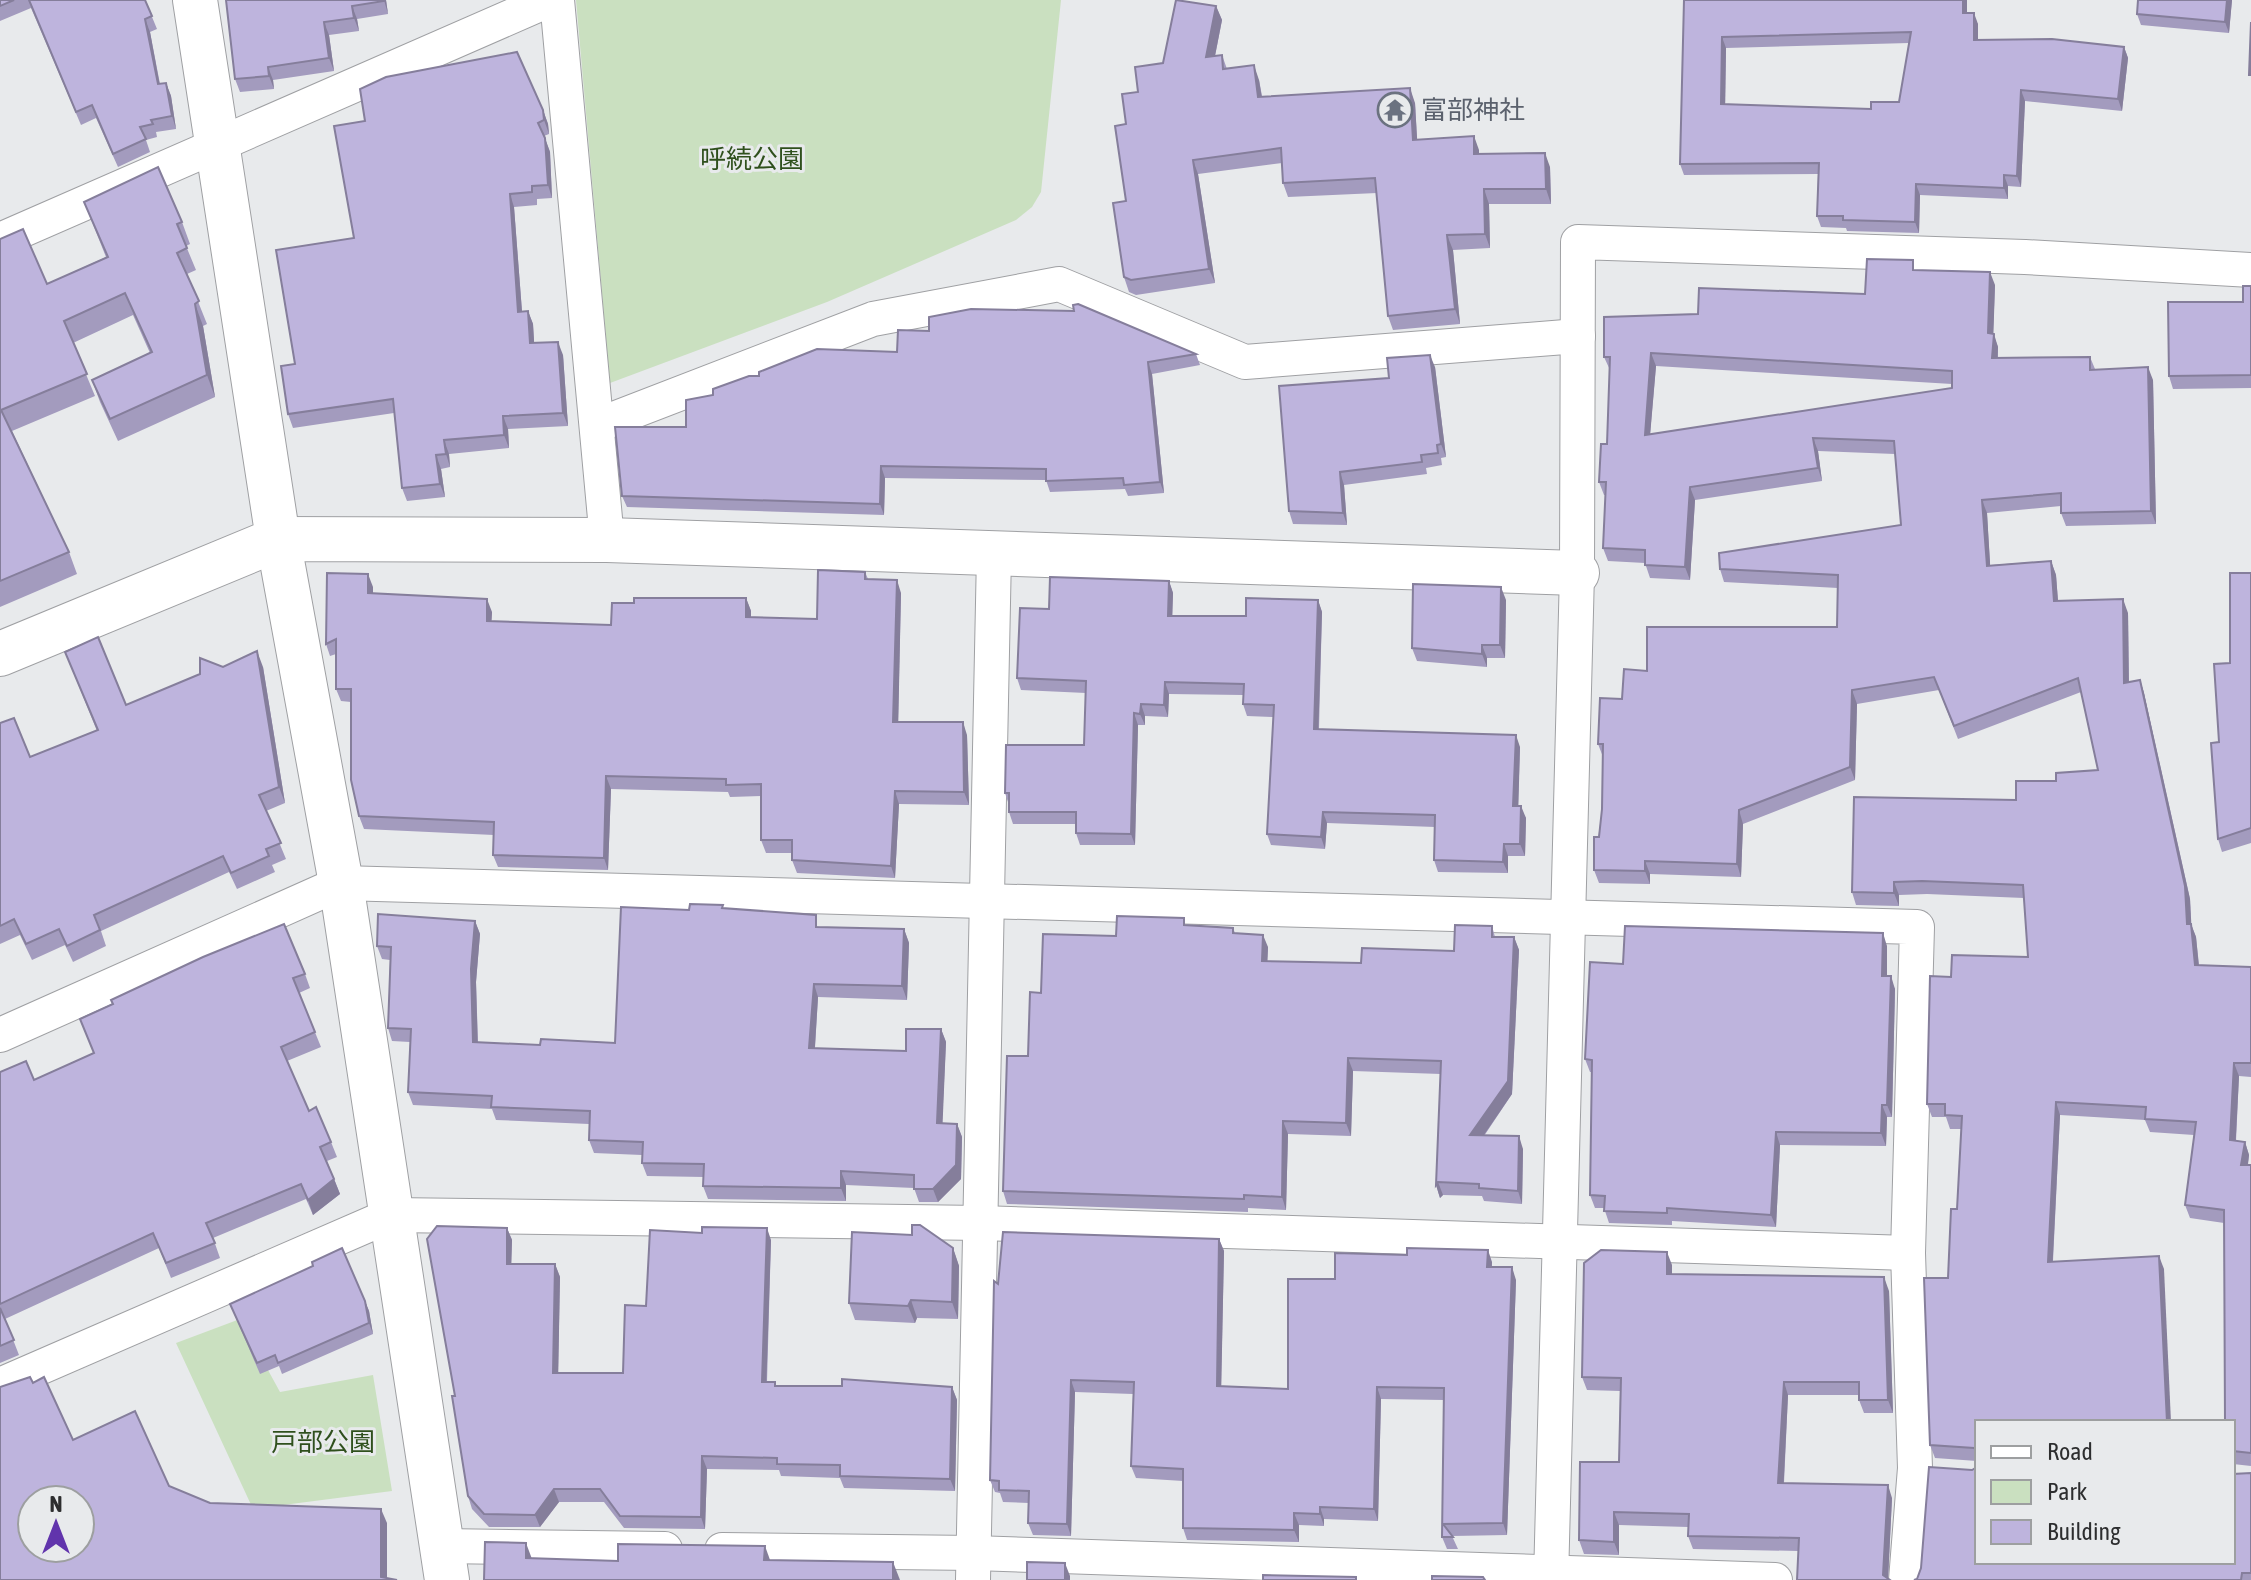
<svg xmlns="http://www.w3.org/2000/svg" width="2251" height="1580" viewBox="0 0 2251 1580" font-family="'Asap Condensed','Noto Sans JP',sans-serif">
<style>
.green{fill:#cae0c0}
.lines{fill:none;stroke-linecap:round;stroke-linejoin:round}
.street-casing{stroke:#9fa0a3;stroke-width:36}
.secondary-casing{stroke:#9fa0a3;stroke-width:46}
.street{stroke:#fff;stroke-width:34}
.secondary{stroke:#fff;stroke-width:44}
.wall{fill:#a39bbe;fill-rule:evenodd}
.shaded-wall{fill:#857e9b}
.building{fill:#beb4dd;stroke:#857e9b;stroke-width:2;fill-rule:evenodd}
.labels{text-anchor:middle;stroke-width:6;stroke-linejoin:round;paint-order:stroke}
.worship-label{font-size:26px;fill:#5b616d;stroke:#e8eaec;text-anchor:start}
.park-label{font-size:26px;fill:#2f501d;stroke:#e8eaec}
</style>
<rect width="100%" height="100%" fill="#e8eaec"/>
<g class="green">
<path d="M 576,0 L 1061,0 L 1041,192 L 1032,207 L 1016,220 L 827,302 L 610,383 Z"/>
<path d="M 240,1319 L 280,1392 L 373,1375 L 392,1491 L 253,1509 L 176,1343 Z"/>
</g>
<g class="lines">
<g class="street-casing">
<g id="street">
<path d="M 557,0 L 607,540"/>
<path d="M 0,240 L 549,0"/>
<path d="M 598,425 L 873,319 L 1059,284 L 1245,362 L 1578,336"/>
<path d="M 0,1035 L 341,883 L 1917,927 L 1908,1253 L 1915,1468 L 1906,1580"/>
<path d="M 0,1385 L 391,1215 L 981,1223 L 1908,1253"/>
<path d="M 441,1546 L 665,1549"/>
<path d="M 722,1550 L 974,1553 L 1775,1580"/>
<path d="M 973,1580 L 994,554"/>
<path d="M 1551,1580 L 1577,573 L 1578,242 L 2025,257 L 2251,270"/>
</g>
</g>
<g class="secondary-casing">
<g id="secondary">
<path d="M 0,654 L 278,539 L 195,0"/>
<path d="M 447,1580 L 341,883 L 278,539 L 607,540 L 1577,573"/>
</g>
</g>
<use href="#street" class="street"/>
<use href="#secondary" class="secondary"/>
</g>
<g class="wall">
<path d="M 0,0 L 145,0 L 157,29 L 150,32 L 160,84 L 166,83 L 171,96 L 176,129 L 156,132 L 157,137 L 146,140 L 150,152 L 118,167 L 96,118 L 81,125 L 31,8 L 0,21 Z"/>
<path d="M 226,0 L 386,0 L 388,14 L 357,19 L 359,31 L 329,35 L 334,71 L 273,80 L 274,89 L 240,92 L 235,79 Z"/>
<path d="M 1684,0 L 1967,13 L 1978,24 L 1978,40 L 2124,47 L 2128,58 L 2122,111 L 2025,101 L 2021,187 L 2008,186 L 2008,199 L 1920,195 L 1919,233 L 1847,231 L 1846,228 L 1821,227 L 1817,216 L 1818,174 L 1684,175 L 1680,164 ZM 1909,43 L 1899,102 L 1871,109 L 1725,104 L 1726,48 Z"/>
<path d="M 2138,0 L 2232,0 L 2229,33 L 2141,25 L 2137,14 Z"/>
<path d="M 1216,6 L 1222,20 L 1215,56 L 1222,55 L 1227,69 L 1259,80 L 1262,96 L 1415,103 L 1417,140 L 1479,150 L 1479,154 L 1550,167 L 1551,204 L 1489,204 L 1490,248 L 1453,250 L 1460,324 L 1393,330 L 1388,316 L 1377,193 L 1288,197 L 1283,183 L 1282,163 L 1198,174 L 1215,283 L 1136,295 L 1129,292 L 1124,277 L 1126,124 L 1138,92 L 1163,63 Z"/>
<path d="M 543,110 L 548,124 L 549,134 L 544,136 L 550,152 L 552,198 L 537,199 L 537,205 L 514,207 L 522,311 L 528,311 L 533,324 L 534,343 L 563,355 L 568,426 L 508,429 L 509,448 L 449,454 L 450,467 L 441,469 L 445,497 L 407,501 L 402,488 L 394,413 L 293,428 L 288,414 L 295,364 L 354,238 Z"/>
<path d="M 84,202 L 182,222 L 190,244 L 186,246 L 196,270 L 187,274 L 207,324 L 203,326 L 215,397 L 118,441 L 100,402 L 92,380 L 150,353 L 133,315 L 73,343 L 95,396 L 12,431 L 69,552 L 77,574 L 0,607 L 0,239 L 47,284 L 106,257 Z"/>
<path d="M 1917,271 L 1995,285 L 1993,334 L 1998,347 L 1998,358 L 2090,357 L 2095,369 L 2153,380 L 2156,524 L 2066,526 L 2061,513 L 2061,506 L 1987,513 L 1990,565 L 2051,561 L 2056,575 L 2058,601 L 2128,613 L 2129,682 L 2140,680 L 2144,693 L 2190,899 L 2191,924 L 2196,937 L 2199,965 L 2251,967 L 2251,1077 L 2239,1076 L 2236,1141 L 2245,1142 L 2249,1155 L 2248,1165 L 2251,1165 L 2251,1466 L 2233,1464 L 2233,1422 L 2224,1223 L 2190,1218 L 2185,1205 L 2194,1135 L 2150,1132 L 2145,1120 L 2060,1115 L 2053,1261 L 2164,1269 L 1977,1422 L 1977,1461 L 1935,1458 L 1930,1445 L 1957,1209 L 1961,1129 L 1950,1129 L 1946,1117 L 1932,1117 L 1927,1104 L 1951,977 L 2028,957 L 2024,898 L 1927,894 L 1899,895 L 1899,906 L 1856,905 L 1852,892 L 2016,800 L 2056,781 L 2098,770 L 2081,692 L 1958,739 L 1939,690 L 1857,704 L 1855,780 L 1743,824 L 1741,877 L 1650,874 L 1650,884 L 1599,883 L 1594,870 L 1602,809 L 1603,757 L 1598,744 L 1622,699 L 1647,671 L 1837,627 L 1838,588 L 1724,582 L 1720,569 L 1901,525 L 1895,454 L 1818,451 L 1822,481 L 1695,500 L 1690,580 L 1650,578 L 1645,563 L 1608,561 L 1603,548 L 1606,495 L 1604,495 L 1599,482 L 1607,444 L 1610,370 L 1604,357 L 1698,314 L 1865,294 ZM 1656,366 L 1952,384 L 1952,388 L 1650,434 Z"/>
<path d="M 2251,286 L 2251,388 L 2173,389 L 2169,376 L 2243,302 Z"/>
<path d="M 897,352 L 1196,354 L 1200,365 L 1152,374 L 1164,493 L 1128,496 L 1125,489 L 1050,492 L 1046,480 L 885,478 L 884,515 L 627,507 L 622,496 L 686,427 L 713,395 L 759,376 Z"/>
<path d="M 1435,367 L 1446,457 L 1441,458 L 1442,465 L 1426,468 L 1427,474 L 1344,485 L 1347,525 L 1293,524 L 1289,511 L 1389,378 Z"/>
<path d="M 865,572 L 868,579 L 901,593 L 898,722 L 967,735 L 969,805 L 899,804 L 895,878 L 797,873 L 792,860 L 792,853 L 766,853 L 761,840 L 761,796 L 730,797 L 728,792 L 611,789 L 608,870 L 498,867 L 493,855 L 494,835 L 364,829 L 359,816 L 351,702 L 341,701 L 336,689 L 336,654 L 330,656 L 326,644 L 373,587 L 373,593 L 492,612 L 491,621 L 611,625 L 634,603 L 746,598 L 751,611 L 751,617 L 817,619 Z"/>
<path d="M 2251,573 L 2251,843 L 2222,852 L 2218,839 L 2219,742 L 2230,663 Z"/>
<path d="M 1169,581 L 1173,593 L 1172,616 L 1246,616 L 1318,600 L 1322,612 L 1319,729 L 1520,747 L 1518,806 L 1526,818 L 1525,856 L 1508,856 L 1508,873 L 1438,872 L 1434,860 L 1435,827 L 1327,823 L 1325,849 L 1271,845 L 1267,834 L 1273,717 L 1247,716 L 1243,704 L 1243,695 L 1169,694 L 1168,717 L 1145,716 L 1145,725 L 1138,725 L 1135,845 L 1080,845 L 1076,833 L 1076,824 L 1013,824 L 1009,812 L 1009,805 L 1005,793 L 1084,745 L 1086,693 L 1021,690 L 1017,678 L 1049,609 Z"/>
<path d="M 1506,600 L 1505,658 L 1487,658 L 1487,667 L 1417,661 L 1412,648 Z"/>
<path d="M 65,652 L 126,705 L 223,667 L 263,667 L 285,803 L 266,811 L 286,859 L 272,865 L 275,872 L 237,889 L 229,872 L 101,931 L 106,946 L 73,962 L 65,945 L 32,960 L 20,935 L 0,944 L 0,723 L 30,757 L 97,731 Z"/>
<path d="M 724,908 L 820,927 L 904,929 L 909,943 L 907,1000 L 818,997 L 815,1048 L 906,1051 L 941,1029 L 946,1042 L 942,1124 L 957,1124 L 962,1137 L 961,1179 L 938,1202 L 919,1202 L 914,1188 L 846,1185 L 846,1201 L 708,1199 L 703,1186 L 704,1177 L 647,1176 L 642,1163 L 642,1155 L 594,1153 L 589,1140 L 589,1124 L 496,1120 L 492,1109 L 413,1105 L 408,1092 L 410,1042 L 392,1041 L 388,1028 L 390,960 L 382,959 L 377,946 L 475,921 L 480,934 L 476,982 L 478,1042 L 540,1045 L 615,1043 L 689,910 Z"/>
<path d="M 1186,925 L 1233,928 L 1235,933 L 1268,947 L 1267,961 L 1361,963 L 1454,951 L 1492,926 L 1495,937 L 1514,937 L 1519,950 L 1512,1094 L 1484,1136 L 1523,1149 L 1522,1204 L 1484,1201 L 1482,1196 L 1443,1195 L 1440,1198 L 1436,1185 L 1441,1074 L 1353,1071 L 1351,1136 L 1288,1134 L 1286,1210 L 1248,1208 L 1248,1212 L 1007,1204 L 1003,1191 L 1041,993 L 1116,936 Z"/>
<path d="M 1887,946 L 1887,976 L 1895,989 L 1892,1117 L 1887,1117 L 1886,1146 L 1780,1145 L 1776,1227 L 1672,1221 L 1672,1225 L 1609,1223 L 1604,1208 L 1595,1208 L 1590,1195 L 1592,1072 L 1590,1072 L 1585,1059 L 1623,964 Z"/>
<path d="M 305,974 L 310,988 L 299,993 L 321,1047 L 287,1061 L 309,1111 L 331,1142 L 337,1157 L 327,1161 L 340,1194 L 313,1215 L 306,1199 L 213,1238 L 220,1258 L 171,1278 L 159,1248 L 5,1319 L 19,1355 L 0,1363 L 0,1072 L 34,1080 L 94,1053 L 80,1019 Z"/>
<path d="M 507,1228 L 512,1240 L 511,1264 L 555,1264 L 560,1277 L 558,1373 L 623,1373 L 646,1306 L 771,1240 L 767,1382 L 775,1382 L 776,1386 L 952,1387 L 957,1400 L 955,1491 L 844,1488 L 840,1478 L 781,1476 L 779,1470 L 707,1469 L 705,1529 L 624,1528 L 604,1502 L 559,1502 L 540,1527 L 489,1527 L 472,1509 L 468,1496 L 455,1396 Z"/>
<path d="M 1219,1239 L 1224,1251 L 1221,1387 L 1288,1389 L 1335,1279 L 1492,1262 L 1492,1267 L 1516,1280 L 1507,1535 L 1452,1536 L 1458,1549 L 1447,1549 L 1442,1537 L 1444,1400 L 1381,1399 L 1378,1521 L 1324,1519 L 1324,1526 L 1299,1525 L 1299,1542 L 1187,1540 L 1183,1528 L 1183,1481 L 1136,1478 L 1131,1466 L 1133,1394 L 1075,1392 L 1071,1536 L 1033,1535 L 1028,1523 L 1029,1503 L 1003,1502 L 1000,1493 L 995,1492 L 990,1480 L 998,1284 Z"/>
<path d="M 953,1248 L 959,1266 L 958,1319 L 917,1318 L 915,1323 L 855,1320 L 849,1303 Z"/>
<path d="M 1672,1265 L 1672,1274 L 1889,1291 L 1893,1413 L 1864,1413 L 1859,1400 L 1859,1395 L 1788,1395 L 1784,1483 L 1892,1498 L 1888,1579 L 1798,1551 L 1693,1549 L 1688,1536 L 1688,1527 L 1619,1525 L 1619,1555 L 1584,1554 L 1579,1540 L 1619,1462 L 1620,1391 L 1587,1390 L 1582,1377 Z"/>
<path d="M 365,1301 L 369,1311 L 373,1334 L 282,1374 L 279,1366 L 260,1374 L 230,1304 Z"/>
<path d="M 1972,1470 L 1977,1562 L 2233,1562 L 2251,1473 L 2251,1580 L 1914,1580 L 1917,1579 Z"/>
</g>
<g class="shaded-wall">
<path d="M 384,0 L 386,0 L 388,14 Z"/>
<path d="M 1963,0 L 1967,0 L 1967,24 L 1963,13 Z"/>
<path d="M 2227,0 L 2232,0 L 2229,33 L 2225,22 Z"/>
<path d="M 352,6 L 357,19 L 359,31 L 354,18 Z"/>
<path d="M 1216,6 L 1222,20 L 1212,71 L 1206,57 Z"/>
<path d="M 1974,13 L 1978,24 L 1978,51 L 1974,40 Z"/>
<path d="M 145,19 L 150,32 L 162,97 L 158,84 Z"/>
<path d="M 324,22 L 329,35 L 334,71 L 329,58 Z"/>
<path d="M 1722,37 L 1726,48 L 1725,116 L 1721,104 Z"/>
<path d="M 2124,47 L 2128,58 L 2122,111 L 2118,99 Z"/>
<path d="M 1254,65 L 1259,80 L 1264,111 L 1258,97 Z"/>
<path d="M 268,67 L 273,80 L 274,89 L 269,76 Z"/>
<path d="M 166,83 L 171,96 L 176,129 L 172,116 Z"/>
<path d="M 1410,88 L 1415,103 L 1418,154 L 1413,140 Z"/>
<path d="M 2021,90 L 2025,101 L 2021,187 L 2017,176 Z"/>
<path d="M 543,110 L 548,124 L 549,134 L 544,120 Z"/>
<path d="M 1474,136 L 1479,150 L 1479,169 L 1474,154 Z"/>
<path d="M 545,138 L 550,152 L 552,198 L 548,185 Z"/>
<path d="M 1545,153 L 1550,167 L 1551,204 L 1546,189 Z"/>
<path d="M 1193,160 L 1198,174 L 1215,283 L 1209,269 Z"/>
<path d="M 2004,175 L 2008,186 L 2008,199 L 2004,188 Z"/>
<path d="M 1916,184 L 1920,195 L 1919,233 L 1915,222 Z"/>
<path d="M 1484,189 L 1489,204 L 1490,248 L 1485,234 Z"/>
<path d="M 510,194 L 514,207 L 523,325 L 518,312 Z"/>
<path d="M 1447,235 L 1453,250 L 1460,324 L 1455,309 Z"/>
<path d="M 1990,272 L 1995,285 L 1993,346 L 1988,333 Z"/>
<path d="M 195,304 L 203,326 L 215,397 L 207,375 Z"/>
<path d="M 528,311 L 533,324 L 535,357 L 530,343 Z"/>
<path d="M 1994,334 L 1998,347 L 1997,371 L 1992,358 Z"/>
<path d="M 558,342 L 563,355 L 568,426 L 563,413 Z"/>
<path d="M 1651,353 L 1656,366 L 1649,448 L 1645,435 Z"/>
<path d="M 1430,355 L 1435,367 L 1446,457 L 1441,444 Z"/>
<path d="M 1148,362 L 1152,374 L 1164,493 L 1160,482 Z"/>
<path d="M 2148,367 L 2153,380 L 2156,524 L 2151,511 Z"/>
<path d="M 503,416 L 508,429 L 509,448 L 504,435 Z"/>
<path d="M 1813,438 L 1818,451 L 1822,481 L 1818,468 Z"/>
<path d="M 444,440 L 449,454 L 450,467 L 446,454 Z"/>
<path d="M 436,455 L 441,469 L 445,497 L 440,484 Z"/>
<path d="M 881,466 L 885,478 L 884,515 L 880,504 Z"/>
<path d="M 1340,472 L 1344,485 L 1347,525 L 1343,513 Z"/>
<path d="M 1690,487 L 1695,500 L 1690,580 L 1685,567 Z"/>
<path d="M 1982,500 L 1987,513 L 1991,579 L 1987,566 Z"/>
<path d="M 2051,561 L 2056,575 L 2059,614 L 2054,601 Z"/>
<path d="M 368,574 L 373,587 L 373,606 L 368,593 Z"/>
<path d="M 897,580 L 901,593 L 898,734 L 893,722 Z"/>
<path d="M 1169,581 L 1173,593 L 1172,627 L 1168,616 Z"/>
<path d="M 1501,587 L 1506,600 L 1505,658 L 1500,645 Z"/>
<path d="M 746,598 L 751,611 L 751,629 L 746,617 Z"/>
<path d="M 487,599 L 492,612 L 491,634 L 487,621 Z"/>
<path d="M 2123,599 L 2128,613 L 2129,696 L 2124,683 Z"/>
<path d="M 1318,600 L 1322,612 L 1318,741 L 1314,729 Z"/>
<path d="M 1482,645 L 1487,658 L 1487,667 L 1482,654 Z"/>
<path d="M 257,651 L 263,667 L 285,803 L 279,787 Z"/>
<path d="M 2140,680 L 2144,693 L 2190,899 L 2192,937 L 2187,924 Z"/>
<path d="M 1165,682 L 1169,694 L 1168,717 L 1164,705 Z"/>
<path d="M 1852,690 L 1857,704 L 1855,780 L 1850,767 Z"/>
<path d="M 1141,704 L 1145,716 L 1145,725 L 1140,714 Z"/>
<path d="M 1134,713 L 1138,725 L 1135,845 L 1131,834 Z"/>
<path d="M 963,722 L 967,735 L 969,805 L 964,792 Z"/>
<path d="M 1516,735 L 1520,747 L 1518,818 L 1513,806 Z"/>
<path d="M 606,776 L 611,789 L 608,870 L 604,858 Z"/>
<path d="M 895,791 L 899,804 L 895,878 L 891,866 Z"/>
<path d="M 1521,806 L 1526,818 L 1525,856 L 1520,844 Z"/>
<path d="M 1739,810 L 1743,824 L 1741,877 L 1737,864 Z"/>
<path d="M 1323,812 L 1327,823 L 1325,849 L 1321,837 Z"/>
<path d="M 1504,844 L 1508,856 L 1508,873 L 1503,862 Z"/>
<path d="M 1645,861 L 1650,874 L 1650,884 L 1645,871 Z"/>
<path d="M 1894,882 L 1899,895 L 1899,906 L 1894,893 Z"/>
<path d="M 475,921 L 480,934 L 476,982 L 478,1055 L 473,1042 L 471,969 Z"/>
<path d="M 2191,924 L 2196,937 L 2200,978 L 2195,965 Z"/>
<path d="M 904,929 L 909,943 L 907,1000 L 902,986 Z"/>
<path d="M 1883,933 L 1887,946 L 1887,989 L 1882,976 Z"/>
<path d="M 1263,935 L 1268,947 L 1267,974 L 1262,961 Z"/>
<path d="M 1514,937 L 1519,950 L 1512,1094 L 1475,1148 L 1470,1135 Z"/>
<path d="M 1891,976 L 1895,989 L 1892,1117 L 1887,1105 Z"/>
<path d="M 814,984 L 818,997 L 814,1061 L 809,1048 Z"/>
<path d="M 941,1029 L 946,1042 L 942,1137 L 937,1123 Z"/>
<path d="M 1348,1058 L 1353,1071 L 1351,1136 L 1346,1123 Z"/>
<path d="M 2234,1063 L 2239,1076 L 2235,1154 L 2230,1140 Z"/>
<path d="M 2056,1102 L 2060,1115 L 2052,1275 L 2048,1262 Z"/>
<path d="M 1882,1105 L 1887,1117 L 1886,1146 L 1881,1133 Z"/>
<path d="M 1283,1121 L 1288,1134 L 1286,1210 L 1282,1197 Z"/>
<path d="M 957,1124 L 962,1137 L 961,1179 L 938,1202 L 933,1189 Z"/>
<path d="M 1776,1132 L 1780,1145 L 1776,1227 L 1771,1215 Z"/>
<path d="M 1519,1136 L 1523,1149 L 1522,1204 L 1518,1191 Z"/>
<path d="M 2245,1142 L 2249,1155 L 2246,1178 L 2241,1165 Z"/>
<path d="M 841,1171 L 846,1185 L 846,1201 L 841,1188 Z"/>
<path d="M 334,1179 L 340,1194 L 313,1215 L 308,1200 Z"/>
<path d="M 1438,1182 L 1443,1195 L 1440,1198 L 1436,1185 Z"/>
<path d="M 507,1228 L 512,1240 L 511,1276 L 507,1264 Z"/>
<path d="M 767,1228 L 771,1240 L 766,1394 L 762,1382 Z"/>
<path d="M 1219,1239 L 1224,1251 L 1221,1398 L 1217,1386 Z"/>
<path d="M 953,1248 L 959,1266 L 958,1319 L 952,1302 Z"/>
<path d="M 1488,1250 L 1492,1262 L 1491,1279 L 1487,1267 Z"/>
<path d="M 1667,1252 L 1672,1265 L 1672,1287 L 1667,1274 Z"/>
<path d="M 2159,1256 L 2164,1269 L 2171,1422 L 2167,1422 Z"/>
<path d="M 555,1264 L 560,1277 L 558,1385 L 553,1373 Z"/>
<path d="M 1512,1267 L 1516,1280 L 1507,1535 L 1503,1523 Z"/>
<path d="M 1884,1277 L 1889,1291 L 1893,1413 L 1888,1400 Z"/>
<path d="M 911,1300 L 917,1318 L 915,1323 L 908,1306 Z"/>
<path d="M 365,1301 L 369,1311 L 373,1334 L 369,1323 Z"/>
<path d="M 1071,1380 L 1075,1392 L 1071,1536 L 1067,1524 Z"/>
<path d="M 1784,1382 L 1788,1395 L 1783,1496 L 1778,1483 Z"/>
<path d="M 952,1387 L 957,1400 L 955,1491 L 950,1479 Z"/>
<path d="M 1377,1387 L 1381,1399 L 1378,1521 L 1374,1509 Z"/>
<path d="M 702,1456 L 707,1469 L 705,1529 L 701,1517 Z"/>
<path d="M 1888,1485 L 1892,1498 L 1888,1580 L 1883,1575 Z"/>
<path d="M 554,1489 L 559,1502 L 540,1527 L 535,1515 Z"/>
<path d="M 1320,1507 L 1324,1519 L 1324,1526 L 1320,1514 Z"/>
<path d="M 381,1509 L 387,1523 L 387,1580 L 381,1577 Z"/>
<path d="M 1614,1512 L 1619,1525 L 1619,1555 L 1614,1542 Z"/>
<path d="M 1294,1513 L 1299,1525 L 1299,1542 L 1294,1530 Z"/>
<path d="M 526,1543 L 535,1567 L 526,1558 Z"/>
<path d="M 765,1546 L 774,1571 L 764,1560 Z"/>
<path d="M 893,1562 L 900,1580 L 893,1580 Z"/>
<path d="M 1065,1563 L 1070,1576 L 1070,1580 L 1065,1580 Z"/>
</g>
<g class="building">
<path d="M 0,0 L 14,0 L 0,6 Z"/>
<path d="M 29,0 L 145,0 L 152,16 L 145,19 L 158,84 L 166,83 L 172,116 L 151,120 L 153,124 L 140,127 L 146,139 L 113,154 L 92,105 L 76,112 Z"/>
<path d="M 226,0 L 384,0 L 384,1 L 352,6 L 354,18 L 324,22 L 329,58 L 268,67 L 269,76 L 235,79 Z"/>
<path d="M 1176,0 L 1216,6 L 1206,57 L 1222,55 L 1223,69 L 1254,65 L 1258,97 L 1410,88 L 1413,140 L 1474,136 L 1474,154 L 1545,153 L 1546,189 L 1484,189 L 1485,234 L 1447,235 L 1455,309 L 1388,316 L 1375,178 L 1283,183 L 1281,148 L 1193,160 L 1209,269 L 1131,280 L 1124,277 L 1113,203 L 1126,201 L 1115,126 L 1126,124 L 1122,94 L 1138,92 L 1135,67 L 1163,63 Z"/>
<path d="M 1684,0 L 1963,0 L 1963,13 L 1974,13 L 1974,40 L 2052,39 L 2124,47 L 2118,99 L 2021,90 L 2017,176 L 2004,175 L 2004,188 L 1916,184 L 1915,222 L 1843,220 L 1843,216 L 1817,216 L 1819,163 L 1680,164 ZM 1911,32 L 1899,102 L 1871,102 L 1871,109 L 1721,104 L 1722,37 Z"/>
<path d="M 2138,0 L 2227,0 L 2225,22 L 2137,14 Z"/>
<path d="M 2251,22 L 2251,75 L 2249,75 Z"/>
<path d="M 517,52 L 543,110 L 544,120 L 538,123 L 545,138 L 548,185 L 532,186 L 532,192 L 510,194 L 518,312 L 528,311 L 530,343 L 558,342 L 563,413 L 503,416 L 504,435 L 444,440 L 446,454 L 436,455 L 440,484 L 402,488 L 393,399 L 288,414 L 281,366 L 295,364 L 276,250 L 354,238 L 334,126 L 365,121 L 360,89 L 386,77 Z"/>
<path d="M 158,167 L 182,222 L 177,224 L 187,248 L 177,253 L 199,301 L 195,304 L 207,375 L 110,419 L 92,380 L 152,352 L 125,293 L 64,321 L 87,374 L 1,410 L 69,552 L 0,581 L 0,239 L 23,229 L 47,284 L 108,257 L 84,202 Z"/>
<path d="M 1867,259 L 1913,260 L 1913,270 L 1990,272 L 1988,333 L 1994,334 L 1992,358 L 2090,357 L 2090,370 L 2148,367 L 2151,511 L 2061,513 L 2061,493 L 1982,500 L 1987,566 L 2051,561 L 2054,601 L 2123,599 L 2124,683 L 2140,680 L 2185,886 L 2187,924 L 2191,924 L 2195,965 L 2251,967 L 2251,1063 L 2234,1063 L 2230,1140 L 2245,1142 L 2241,1165 L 2251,1165 L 2251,1453 L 2233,1451 L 2233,1422 L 2225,1422 L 2224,1210 L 2185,1205 L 2196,1122 L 2145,1119 L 2146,1107 L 2056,1102 L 2048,1262 L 2159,1256 L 2167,1422 L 1977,1422 L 1977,1452 L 1974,1448 L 1930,1445 L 1924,1278 L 1948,1278 L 1951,1209 L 1957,1209 L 1962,1116 L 1945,1115 L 1945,1104 L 1927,1104 L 1930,976 L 1951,977 L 1952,955 L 2028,957 L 2023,885 L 1922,881 L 1894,882 L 1894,893 L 1852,892 L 1854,797 L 2016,800 L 2016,781 L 2056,781 L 2056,773 L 2098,770 L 2078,678 L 1954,726 L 1934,677 L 1852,690 L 1850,767 L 1739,810 L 1737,864 L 1645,861 L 1645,871 L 1594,870 L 1594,837 L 1599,837 L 1602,809 L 1603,744 L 1598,744 L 1600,698 L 1622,699 L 1624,669 L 1647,671 L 1647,627 L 1837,627 L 1838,575 L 1720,569 L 1719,553 L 1901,525 L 1894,441 L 1813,438 L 1818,468 L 1690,487 L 1685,567 L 1645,565 L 1645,550 L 1603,548 L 1606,482 L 1599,482 L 1601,444 L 1607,444 L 1610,357 L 1604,357 L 1604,317 L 1698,314 L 1699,288 L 1865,294 ZM 1651,353 L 1952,371 L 1952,388 L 1645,435 Z"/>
<path d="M 2243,286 L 2251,286 L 2251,375 L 2169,376 L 2168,302 L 2243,302 Z"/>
<path d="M 1078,304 L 1196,354 L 1148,362 L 1160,482 L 1124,485 L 1123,478 L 1046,481 L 1046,469 L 881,466 L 880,504 L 622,496 L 615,427 L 686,427 L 686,400 L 713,395 L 713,389 L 749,376 L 759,376 L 759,372 L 817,349 L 897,352 L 898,330 L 929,331 L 929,317 L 971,309 L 1074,311 L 1073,305 Z"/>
<path d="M 1430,355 L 1441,444 L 1437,445 L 1438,453 L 1421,455 L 1422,462 L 1340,472 L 1343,513 L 1289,511 L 1279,386 L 1389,378 L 1387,358 Z"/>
<path d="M 818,570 L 865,572 L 865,579 L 897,580 L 893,722 L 963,722 L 964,792 L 895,791 L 891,866 L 792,860 L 792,840 L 761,840 L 761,784 L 726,785 L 726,779 L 606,776 L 604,858 L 493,855 L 494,822 L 359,816 L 351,780 L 351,689 L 336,689 L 336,639 L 326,644 L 327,573 L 368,574 L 368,593 L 487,599 L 487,621 L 611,625 L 612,603 L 634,603 L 634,598 L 746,598 L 746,617 L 817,619 Z"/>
<path d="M 2230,573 L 2251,573 L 2251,828 L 2218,839 L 2211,743 L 2219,742 L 2214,664 L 2230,663 Z"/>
<path d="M 1050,577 L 1169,581 L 1168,616 L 1246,616 L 1246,598 L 1318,600 L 1314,729 L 1516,735 L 1513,806 L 1521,806 L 1520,844 L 1504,844 L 1503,862 L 1434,860 L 1435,815 L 1323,812 L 1321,837 L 1267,834 L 1274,705 L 1243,704 L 1244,684 L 1165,682 L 1164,705 L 1141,704 L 1140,714 L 1134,713 L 1131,834 L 1076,833 L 1076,812 L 1009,812 L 1009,793 L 1005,793 L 1006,745 L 1084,745 L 1086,681 L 1017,678 L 1020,608 L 1049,609 Z"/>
<path d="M 1413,584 L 1501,587 L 1500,645 L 1482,645 L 1482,654 L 1412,648 Z"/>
<path d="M 98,637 L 126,705 L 200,674 L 200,658 L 223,667 L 257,651 L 279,787 L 259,795 L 281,843 L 266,849 L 269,856 L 231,873 L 223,856 L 94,915 L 100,930 L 67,946 L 59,929 L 26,944 L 14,919 L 0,926 L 0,723 L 14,718 L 30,757 L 98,730 L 65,652 Z"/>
<path d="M 690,904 L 723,905 L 722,908 L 816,915 L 816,927 L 904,929 L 902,986 L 814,984 L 809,1048 L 906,1051 L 906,1029 L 941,1029 L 937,1123 L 957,1124 L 956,1165 L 933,1189 L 914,1189 L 914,1175 L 841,1171 L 841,1188 L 703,1186 L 704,1164 L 642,1163 L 643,1142 L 589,1140 L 590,1111 L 491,1107 L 492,1096 L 408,1092 L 411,1029 L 388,1028 L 391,947 L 377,946 L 378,914 L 475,921 L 471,969 L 473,1042 L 540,1045 L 541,1039 L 615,1043 L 621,907 L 689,910 Z"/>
<path d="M 1117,916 L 1184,918 L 1184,925 L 1233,928 L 1233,933 L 1263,935 L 1262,961 L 1361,963 L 1362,948 L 1454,951 L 1455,925 L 1492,926 L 1492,937 L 1514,937 L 1508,1081 L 1470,1135 L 1519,1136 L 1518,1191 L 1479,1188 L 1479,1184 L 1438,1182 L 1436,1185 L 1441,1061 L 1348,1058 L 1346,1123 L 1283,1121 L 1282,1197 L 1244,1195 L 1244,1199 L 1003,1191 L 1007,1056 L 1028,1056 L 1030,992 L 1041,993 L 1043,934 L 1116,936 Z"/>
<path d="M 284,924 L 305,974 L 293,978 L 315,1032 L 281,1047 L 309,1111 L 316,1107 L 331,1142 L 320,1147 L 334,1179 L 308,1200 L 301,1184 L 206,1223 L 215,1243 L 166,1263 L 153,1233 L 0,1304 L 0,1072 L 26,1061 L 34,1080 L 94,1053 L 80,1019 L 113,1004 L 111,1000 L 203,957 Z"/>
<path d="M 1625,926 L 1883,933 L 1882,976 L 1891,976 L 1887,1105 L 1882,1105 L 1881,1133 L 1776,1132 L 1771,1215 L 1667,1208 L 1667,1213 L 1604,1211 L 1605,1196 L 1590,1195 L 1592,1060 L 1585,1059 L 1590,962 L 1623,964 Z"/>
<path d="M 912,1225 L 920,1225 L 953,1248 L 952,1302 L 911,1300 L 908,1306 L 849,1303 L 852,1232 L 912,1235 Z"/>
<path d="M 437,1226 L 507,1228 L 507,1264 L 555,1264 L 553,1373 L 623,1373 L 625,1305 L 646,1306 L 650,1230 L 702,1233 L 702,1227 L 767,1228 L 762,1382 L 775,1382 L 775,1386 L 842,1386 L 842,1379 L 952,1387 L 950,1479 L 840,1476 L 840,1465 L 777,1464 L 777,1458 L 702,1456 L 701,1517 L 620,1516 L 600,1489 L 554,1489 L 535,1515 L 484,1514 L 468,1496 L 452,1396 L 455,1396 L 427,1239 Z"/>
<path d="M 1003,1232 L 1219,1239 L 1217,1386 L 1288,1389 L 1288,1279 L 1335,1279 L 1335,1253 L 1407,1255 L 1407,1248 L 1488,1250 L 1487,1267 L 1512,1267 L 1503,1523 L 1443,1524 L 1453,1537 L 1442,1537 L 1444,1388 L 1377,1387 L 1374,1509 L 1320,1507 L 1320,1514 L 1294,1513 L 1294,1530 L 1183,1528 L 1183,1469 L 1131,1466 L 1134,1382 L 1071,1380 L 1067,1524 L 1028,1523 L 1029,1491 L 999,1490 L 999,1481 L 990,1480 L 994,1281 L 998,1284 Z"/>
<path d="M 342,1248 L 365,1301 L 369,1323 L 278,1363 L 275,1355 L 257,1363 L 230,1304 L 313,1266 L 312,1262 Z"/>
<path d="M 1601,1250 L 1667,1252 L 1667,1274 L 1884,1277 L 1888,1400 L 1859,1400 L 1859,1382 L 1784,1382 L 1778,1483 L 1888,1485 L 1883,1575 L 1890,1580 L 1797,1580 L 1799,1538 L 1688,1536 L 1689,1514 L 1614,1512 L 1614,1542 L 1579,1540 L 1580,1462 L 1619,1462 L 1621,1378 L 1582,1377 L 1584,1263 Z"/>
<path d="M 0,1308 L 14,1340 L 0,1346 Z"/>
<path d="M 30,1377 L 33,1383 L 44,1377 L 73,1440 L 135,1411 L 169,1486 L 210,1503 L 381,1509 L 381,1577 L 397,1580 L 0,1580 L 0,1387 ZM 32,1500 L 80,1500 L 80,1548 L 32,1548 Z"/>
<path d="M 1929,1467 L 1972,1470 L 1977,1467 L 1977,1562 L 2233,1562 L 2233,1474 L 2251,1473 L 2251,1573 L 2242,1573 L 2241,1580 L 1914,1580 L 1917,1579 L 1921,1568 Z"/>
<path d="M 485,1542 L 526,1543 L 526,1558 L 618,1561 L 618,1544 L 765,1546 L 764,1560 L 893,1562 L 893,1580 L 484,1580 Z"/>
<path d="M 1027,1562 L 1065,1563 L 1065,1580 L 1027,1580 Z"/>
<path d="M 1263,1575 L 1356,1577 L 1356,1580 L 1263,1580 Z"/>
<path d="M 1432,1576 L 1483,1577 L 1485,1580 L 1432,1580 Z"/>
</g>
<defs>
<g id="temple-ring" transform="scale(1.8)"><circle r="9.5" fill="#e8eaec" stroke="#6b7280" stroke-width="1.5"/><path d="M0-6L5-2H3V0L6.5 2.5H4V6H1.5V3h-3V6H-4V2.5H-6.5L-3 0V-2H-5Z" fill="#6b7280"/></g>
</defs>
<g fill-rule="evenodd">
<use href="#temple-ring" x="1395" y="110"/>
</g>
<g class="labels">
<g class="worship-label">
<text x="1421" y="119">富部神社</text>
</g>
<g class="park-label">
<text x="752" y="168">呼続公園</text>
<text x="323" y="1451">戸部公園</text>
</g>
</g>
<rect x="1975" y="1420" width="260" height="144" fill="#e8eaec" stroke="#9d9fa0" stroke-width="2"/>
<rect x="1991" y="1446" width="40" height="12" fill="#ffffff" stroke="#9d9fa0" stroke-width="2"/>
<text x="2047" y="1460" font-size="24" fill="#2d2e2f">Road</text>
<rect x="1991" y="1480" width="40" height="24" fill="#cae0c0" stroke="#9d9fa0" stroke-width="2"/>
<text x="2047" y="1500" font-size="24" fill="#2d2e2f">Park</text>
<rect x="1991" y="1520" width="40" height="24" fill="#beb4dd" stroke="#9d9fa0" stroke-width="2"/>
<text x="2047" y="1540" font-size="24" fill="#2d2e2f">Building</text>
<g transform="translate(56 1524)"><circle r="38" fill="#e8eaec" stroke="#9d9fa0" stroke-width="2"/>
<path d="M0-6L14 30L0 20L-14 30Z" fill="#6134ac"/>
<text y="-12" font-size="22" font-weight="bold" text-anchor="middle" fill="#2d2e2f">N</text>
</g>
</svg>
